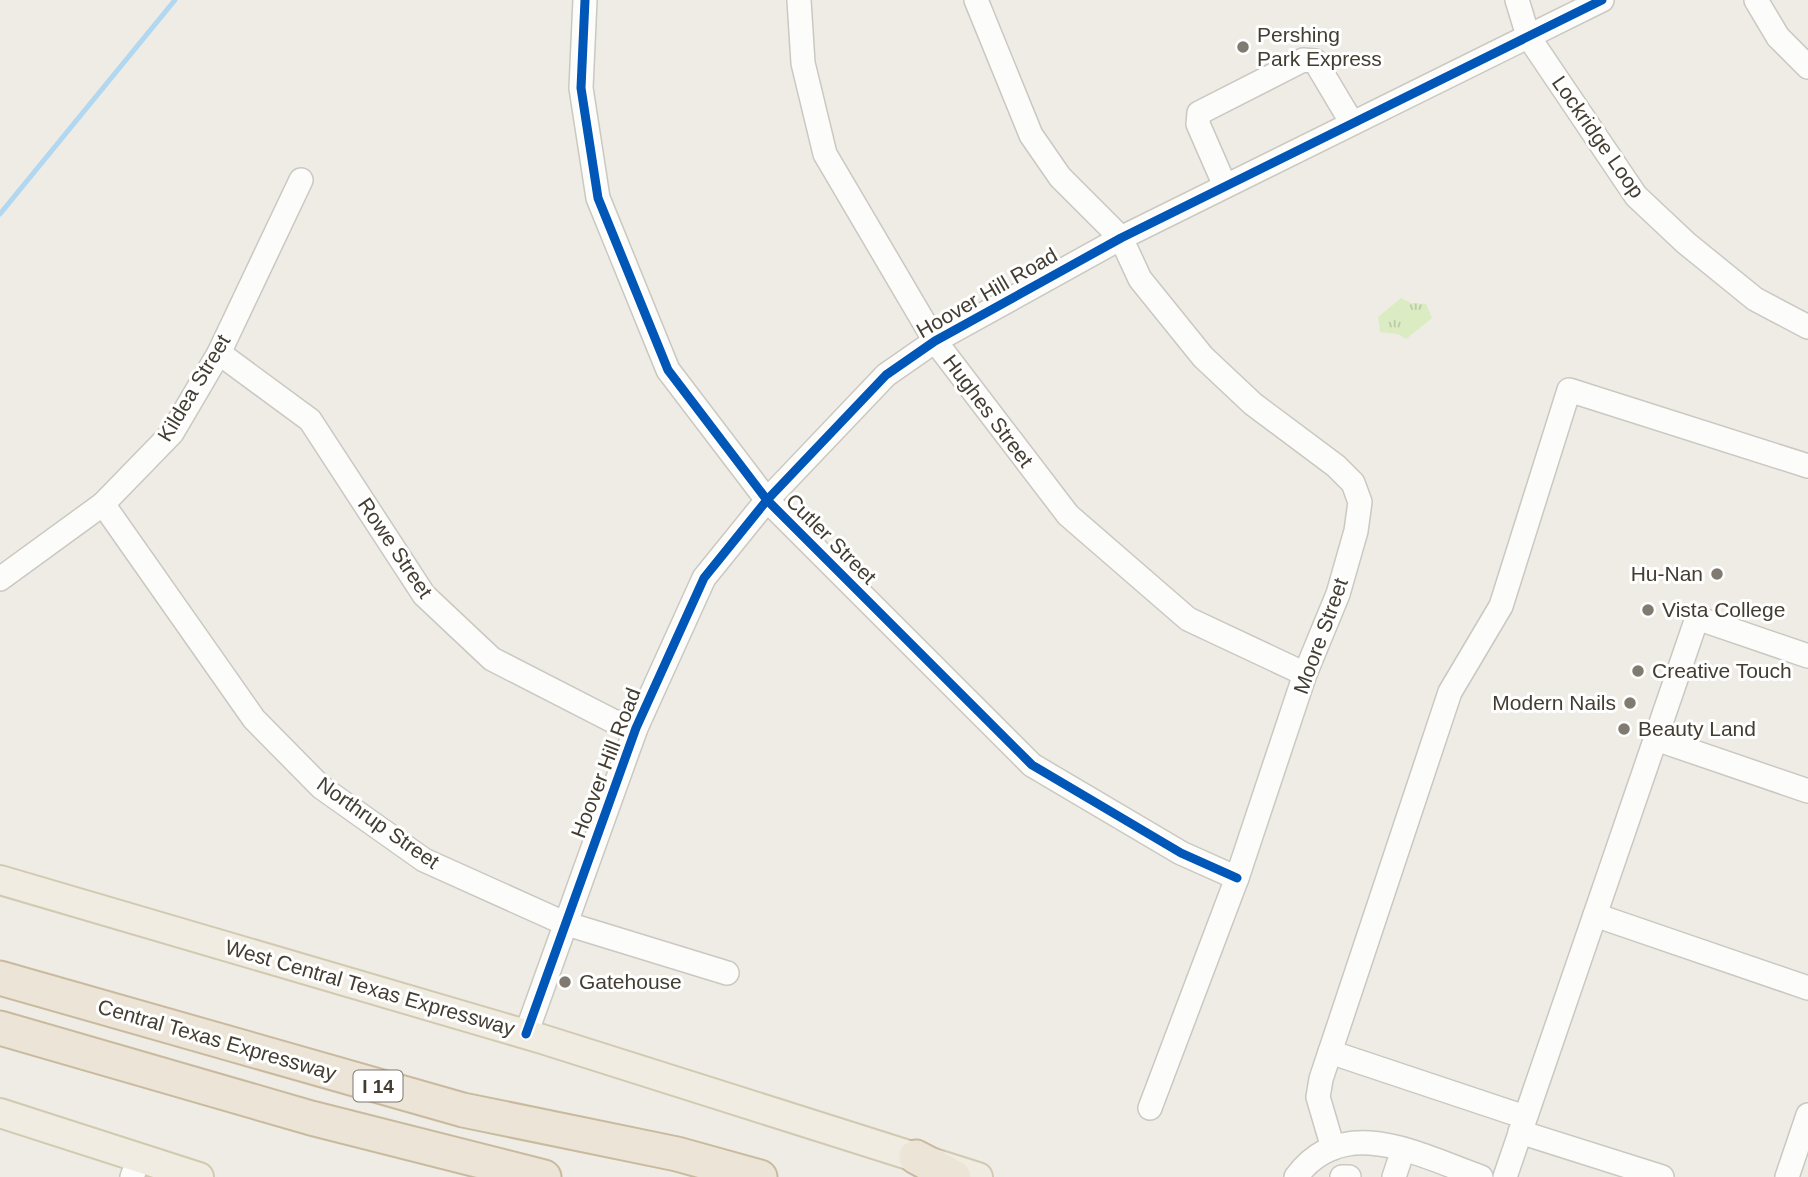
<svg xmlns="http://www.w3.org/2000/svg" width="1808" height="1177" viewBox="0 0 1808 1177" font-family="Arial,sans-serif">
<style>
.park{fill:url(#park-tufts)}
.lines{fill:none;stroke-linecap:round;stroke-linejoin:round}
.stream{stroke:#b1d7f1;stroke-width:5}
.minor-casing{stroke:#cac8c1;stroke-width:26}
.major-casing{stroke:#d2c9b1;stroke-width:32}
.highway-casing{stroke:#c9ba9e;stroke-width:37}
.minor{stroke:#fcfcfb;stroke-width:23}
.major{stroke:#f0ece2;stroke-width:28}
.highway{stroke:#ebe4d7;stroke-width:33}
.cycleway-casing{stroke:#fff;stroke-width:13}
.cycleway{stroke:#0057b8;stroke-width:9}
.poi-dot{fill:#807a71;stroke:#fff;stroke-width:2.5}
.labels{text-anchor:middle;stroke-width:6;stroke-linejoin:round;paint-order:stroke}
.shield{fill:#fff;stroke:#7c7770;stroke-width:2}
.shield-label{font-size:19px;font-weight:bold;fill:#443d32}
.poi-label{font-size:21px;fill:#443d32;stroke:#fff;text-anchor:start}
.street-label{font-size:21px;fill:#443d32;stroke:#fff}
</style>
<defs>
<pattern id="park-tufts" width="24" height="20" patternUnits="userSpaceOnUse" patternTransform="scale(1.75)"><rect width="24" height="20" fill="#dbebc2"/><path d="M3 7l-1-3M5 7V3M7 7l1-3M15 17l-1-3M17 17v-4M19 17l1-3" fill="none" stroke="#bdcaa7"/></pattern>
</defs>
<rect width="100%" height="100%" fill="#eeece5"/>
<path class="park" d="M 1401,298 L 1411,303 L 1426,304 L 1432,318 L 1406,339 L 1398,334 L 1380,332 L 1378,317 Z"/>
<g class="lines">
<path class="stream" d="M 0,214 L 175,0"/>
<g class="minor-casing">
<g id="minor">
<path d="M 585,0 L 581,88 L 598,198 L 668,370 L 767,500 L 1032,765 L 1181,853 L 1237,878"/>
<path d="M 799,0 L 803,63 L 825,154 L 935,341 L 1068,515 L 1188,619 L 1305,674"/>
<path d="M 976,0 L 1031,135 L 1060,177 L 1121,238 L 1140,279 L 1203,357 L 1253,404 L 1336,466 L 1353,483 L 1360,502 L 1356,531 L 1338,594 L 1305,674 L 1237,878 L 1150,1108"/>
<path d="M 1517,0 L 1528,36 L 1636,196 L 1686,243 L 1755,299 L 1808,327"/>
<path d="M 1756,0 L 1778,37 L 1808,67"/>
<path d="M 1225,186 L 1198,124 L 1199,113 L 1303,60 L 1315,61 L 1352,123"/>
<path d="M 219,353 L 310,420 L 424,595 L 492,659 L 613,721 L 636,728"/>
<path d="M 103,504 L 254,719 L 321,787 L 424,860 L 564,923 L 727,973"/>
<path d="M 0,579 L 103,504 L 172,433 L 219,353 L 301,180"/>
<path d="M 1656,739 L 1808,791"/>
<path d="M 1595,915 L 1808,988"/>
<path d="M 526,1034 L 636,728 L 704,578 L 767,500 L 886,375 L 935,341 L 1121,238 L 1602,0"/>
<path d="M 1330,1052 L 1525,1117"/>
<path d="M 1520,1132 L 1662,1177"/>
<path d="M 1333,1148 L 1318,1097 L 1321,1079 L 1450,692 L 1501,606 L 1569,390 L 1808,466"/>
<path d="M 132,1177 L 139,1158"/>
<path d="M 1296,1177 C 1344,1112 1421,1156 1481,1177"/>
<path d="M 1342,1177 L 1349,1177"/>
<path d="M 1394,1177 L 1403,1150"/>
<path d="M 1505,1177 L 1697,618 L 1808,656"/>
<path d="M 1787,1177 L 1808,1115"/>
</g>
</g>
<g class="major-casing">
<g id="major">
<path d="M 0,880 L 542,1039 L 978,1177"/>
<path d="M 0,1113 L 199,1177"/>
</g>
</g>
<g class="highway-casing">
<g id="highway">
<path d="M 0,978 L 463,1110 L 677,1154 L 760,1177"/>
<path d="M 0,1028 L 311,1118 L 544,1177"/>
<path d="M 916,1157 L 954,1177"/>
</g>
</g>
<use href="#minor" class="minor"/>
<use href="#major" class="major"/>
<use href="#highway" class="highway"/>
<g class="cycleway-casing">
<g id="cycleway">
<path d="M 585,0 L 581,88 L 598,198 L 668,370 L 767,500 L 1032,765 L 1181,853 L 1237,878"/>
<path d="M 526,1034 L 636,728 L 704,578 L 767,500 L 886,375 L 935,341 L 1121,238 L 1602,0"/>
</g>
</g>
<use href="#cycleway" class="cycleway"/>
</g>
<g class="poi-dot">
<circle cx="1243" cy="47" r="7"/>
<circle cx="1717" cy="574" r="7"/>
<circle cx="1648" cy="610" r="7"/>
<circle cx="1638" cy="671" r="7"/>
<circle cx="1630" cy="703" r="7"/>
<circle cx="1624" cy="729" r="7"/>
<circle cx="565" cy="982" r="7"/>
</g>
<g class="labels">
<rect class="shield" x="353.5" y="1070.5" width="49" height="31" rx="5"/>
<g class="shield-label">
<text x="378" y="1093">I 14</text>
</g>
<g class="poi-label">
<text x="1257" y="42">Pershing<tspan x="1257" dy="24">Park Express</tspan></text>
<text x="1703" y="581" text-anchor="end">Hu-Nan</text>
<text x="1662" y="617">Vista College</text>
<text x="1652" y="678">Creative Touch</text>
<text x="1616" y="710" text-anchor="end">Modern Nails</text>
<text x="1638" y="736">Beauty Land</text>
<text x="579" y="989">Gatehouse</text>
</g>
<g class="street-label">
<text transform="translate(1598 137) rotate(55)" y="7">Lockridge Loop</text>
<text transform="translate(987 293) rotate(-30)" y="7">Hoover Hill Road</text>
<text transform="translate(194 388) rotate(-59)" y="7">Kildea Street</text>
<text transform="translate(988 411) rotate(53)" y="7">Hughes Street</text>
<text transform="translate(831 539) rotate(45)" y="7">Cutler Street</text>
<text transform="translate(395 548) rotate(56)" y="7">Rowe Street</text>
<text transform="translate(1321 636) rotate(-70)" y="7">Moore Street</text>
<text transform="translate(606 763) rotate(-69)" y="7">Hoover Hill Road</text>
<text transform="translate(378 823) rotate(35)" y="7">Northrup Street</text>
<text transform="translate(370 988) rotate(16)" y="7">West Central Texas Expressway</text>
<text transform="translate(217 1040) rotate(16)" y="7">Central Texas Expressway</text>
</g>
</g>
</svg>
